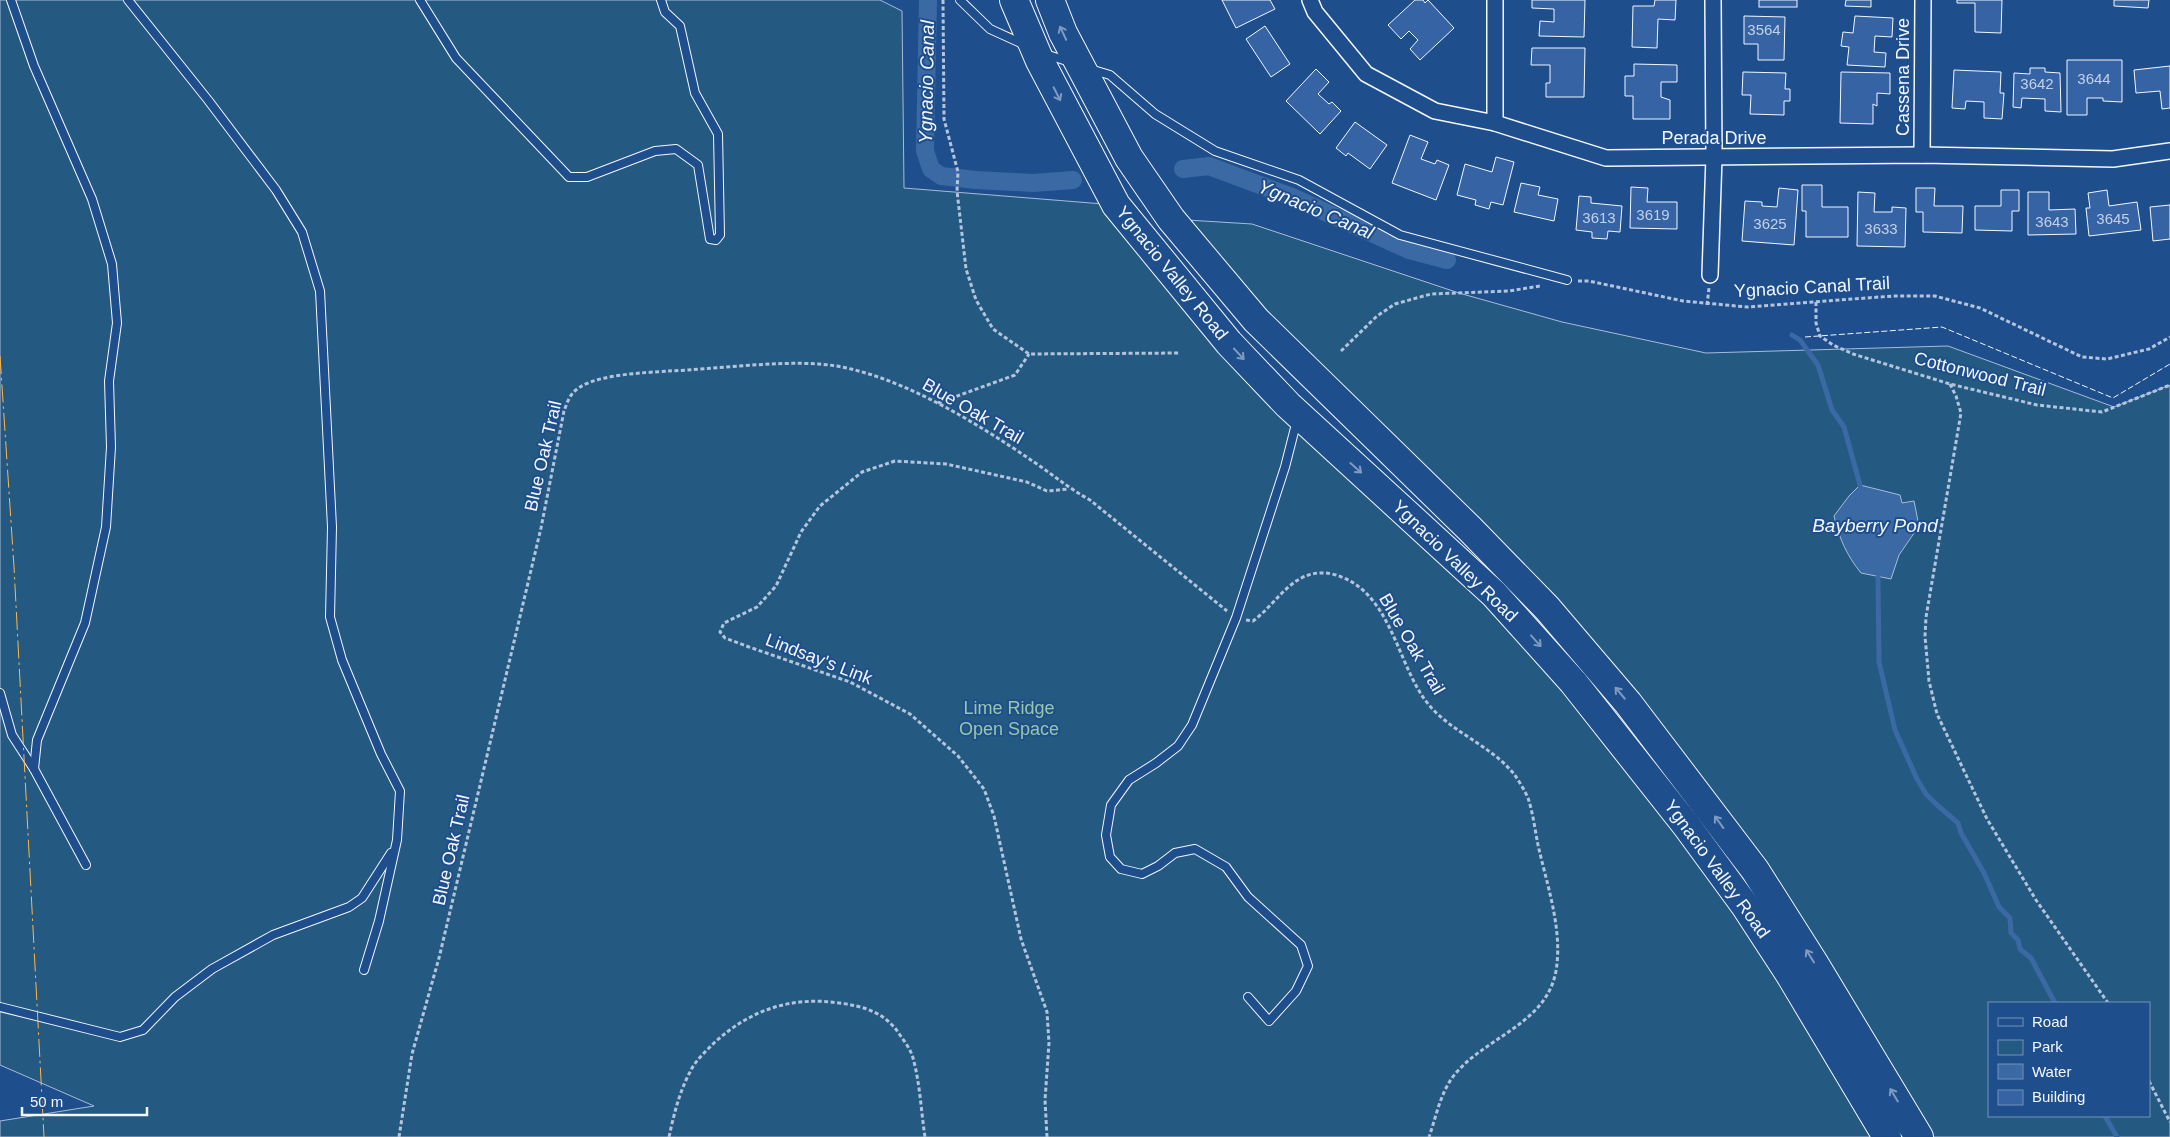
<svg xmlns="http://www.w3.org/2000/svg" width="2170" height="1137" viewBox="0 0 2170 1137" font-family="Arial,sans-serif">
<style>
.green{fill:#245a82;stroke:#a8bbd7;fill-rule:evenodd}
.water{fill:#3b69a3;stroke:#a8bbd7}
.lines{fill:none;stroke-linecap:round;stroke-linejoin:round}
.stream{stroke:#3b69a3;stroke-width:5}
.canal{stroke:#3b69a3;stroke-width:18}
.building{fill:#3563a3;stroke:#f2f6ff}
.lane-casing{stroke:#f2f6ff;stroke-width:10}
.street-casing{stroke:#f2f6ff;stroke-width:18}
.highway-casing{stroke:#f2f6ff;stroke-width:30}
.path{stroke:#b3c4dc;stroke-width:3;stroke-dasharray:4 2.5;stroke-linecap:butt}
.lane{stroke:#1f4e8c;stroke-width:8}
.street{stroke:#1f4e8c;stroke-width:15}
.highway{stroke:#1f4e8c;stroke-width:28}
.fence{stroke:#f2f6ff;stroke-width:1;stroke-dasharray:6 2.5;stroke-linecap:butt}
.power{stroke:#ffb74d;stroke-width:1;stroke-dasharray:18 4 2.5 4;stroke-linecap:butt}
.oneway{stroke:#7e9ac0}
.labels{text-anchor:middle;stroke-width:4;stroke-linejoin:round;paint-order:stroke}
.number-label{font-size:15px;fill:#c3d1e8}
.street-label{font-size:18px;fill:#f2f6ff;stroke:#1f4e8c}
.park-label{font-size:18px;fill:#97c8a6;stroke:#1f4e8c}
.water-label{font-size:19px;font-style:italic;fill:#f2f6ff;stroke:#1f4e8c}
</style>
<rect width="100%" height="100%" fill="#1f4e8c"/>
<g class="green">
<path d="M 0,0 L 880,0 L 902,11 L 904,188 L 1116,205 L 1629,750 L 1887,1137 L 0,1137 L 0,1121 L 94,1106 L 0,1065 Z"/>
<path d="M 1171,219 L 1252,224 L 1459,293 L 1562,322 L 1706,353 L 1948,346 L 2114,407 L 2170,385 L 2170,1137 L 1919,1137 L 1672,759 ZM 1989,1003 L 2149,1003 L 2149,1116 L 1989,1116 Z"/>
</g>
<path class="water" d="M 1860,485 L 1900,495 L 1902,503 L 1914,501 L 1919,526 L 1899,555 L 1891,579 L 1861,573 C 1847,556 1839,538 1834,516 L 1849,496 Z"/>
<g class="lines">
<g class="stream">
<path d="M 1792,335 L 1800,340 L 1818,365 L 1832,410 L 1844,427 L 1860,485"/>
<path d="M 1878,577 L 1879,662 L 1895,730 L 1917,779 L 1926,794 L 1937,805 L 1958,823 L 1961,833 L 1984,873 L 1999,907 L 2010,918 L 2011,933 L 2018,940 L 2020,949 L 2031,958 L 2055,1003"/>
<path d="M 2105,1116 L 2117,1137"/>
</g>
<g class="canal">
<path d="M 928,0 L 925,151 L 931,169 L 941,176 L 976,180 L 1033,183 L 1073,180"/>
<path d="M 1183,169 L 1209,166 L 1292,197 L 1409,250 L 1447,260"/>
</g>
</g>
<g class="building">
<path d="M 1222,0 L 1270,0 L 1275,9 L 1236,28 Z"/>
<path d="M 1415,0 L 1423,0 L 1425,3 L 1428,0 L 1454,28 L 1420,60 L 1410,49 L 1418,40 L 1409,31 L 1401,39 L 1388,25 Z"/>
<path d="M 1532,0 L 1585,0 L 1584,37 L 1539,36 L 1540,21 L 1554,22 L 1554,9 L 1532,8 Z"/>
<path d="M 1655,0 L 1676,0 L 1675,20 L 1658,19 L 1657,48 L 1632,47 L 1633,6 L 1654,6 Z"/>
<rect x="1759" y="0" width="38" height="7"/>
<path d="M 1846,0 L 1871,0 L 1871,7 L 1845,6 Z"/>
<path d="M 1957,0 L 2002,0 L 2001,33 L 1975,32 L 1975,3 L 1957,3 Z"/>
<path d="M 2114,0 L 2149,0 L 2148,8 L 2114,6 Z"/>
<path d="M 1744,16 L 1785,17 L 1784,60 L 1758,60 L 1758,44 L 1744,44 Z"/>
<path d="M 1855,16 L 1893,18 L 1892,37 L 1875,36 L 1874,52 L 1886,53 L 1885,67 L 1847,65 L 1849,47 L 1841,46 L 1843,32 L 1853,33 Z"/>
<path d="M 1265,26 L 1290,64 L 1271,77 L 1246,39 Z"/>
<path d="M 1532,48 L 1585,48 L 1584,97 L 1546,97 L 1546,83 L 1550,83 L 1550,65 L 1531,65 Z"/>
<path d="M 2067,60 L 2122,60 L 2122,102 L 2103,101 L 2103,98 L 2087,98 L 2087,115 L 2067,115 Z"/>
<path d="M 1634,64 L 1677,65 L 1677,82 L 1661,82 L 1661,97 L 1670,100 L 1670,119 L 1633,119 L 1633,96 L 1625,96 L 1625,76 L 1634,76 Z"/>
<path d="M 2170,66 L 2170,108 L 2162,109 L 2160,91 L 2136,93 L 2134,70 Z"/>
<path d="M 2030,68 L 2045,68 L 2045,72 L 2060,73 L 2061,112 L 2045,111 L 2045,99 L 2022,98 L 2021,108 L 2013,107 L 2014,73 L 2030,74 Z"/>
<path d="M 1316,69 L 1329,82 L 1318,94 L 1329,104 L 1332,102 L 1341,111 L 1320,134 L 1286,101 Z"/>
<path d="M 1954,70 L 2001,72 L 2000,93 L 2004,93 L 2002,119 L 1984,118 L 1984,102 L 1966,101 L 1965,109 L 1952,108 Z"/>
<path d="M 1743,72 L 1786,73 L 1785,89 L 1790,89 L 1790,101 L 1784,101 L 1784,115 L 1750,114 L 1751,95 L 1742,95 Z"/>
<path d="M 1841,72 L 1890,73 L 1890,94 L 1877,93 L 1877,106 L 1873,104 L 1873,124 L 1840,123 Z"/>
<path d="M 1355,122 L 1387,145 L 1370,169 L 1348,153 L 1346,156 L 1336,148 Z"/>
<path d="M 1410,135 L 1428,142 L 1421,159 L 1435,164 L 1437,160 L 1449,165 L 1436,200 L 1392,183 Z"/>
<path d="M 1496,157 L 1514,162 L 1503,205 L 1491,202 L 1489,209 L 1475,205 L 1476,200 L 1457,195 L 1465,164 L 1492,172 Z"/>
<path d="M 1521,183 L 1540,187 L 1538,195 L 1558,199 L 1554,221 L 1514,212 Z"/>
<path d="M 1802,185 L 1822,185 L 1822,207 L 1848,207 L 1848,237 L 1806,237 L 1806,211 L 1802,211 Z"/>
<path d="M 1631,187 L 1648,188 L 1647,202 L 1677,202 L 1677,229 L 1630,228 Z"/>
<path d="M 1779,188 L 1798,190 L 1794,245 L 1742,241 L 1745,201 L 1762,202 L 1762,206 L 1777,207 Z"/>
<path d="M 1916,188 L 1935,188 L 1934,206 L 1963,206 L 1962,233 L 1923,232 L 1923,212 L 1916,212 Z"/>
<path d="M 2001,190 L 2019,190 L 2019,211 L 2012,211 L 2012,231 L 1975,230 L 1975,206 L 2001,206 Z"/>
<path d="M 2107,190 L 2109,206 L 2137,202 L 2141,230 L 2089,236 L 2086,208 L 2090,208 L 2088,193 Z"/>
<path d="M 1858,192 L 1875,193 L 1874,212 L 1892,212 L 1892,207 L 1906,208 L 1905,247 L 1857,246 Z"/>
<path d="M 2028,192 L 2049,192 L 2049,210 L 2075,209 L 2076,234 L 2028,235 Z"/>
<path d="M 1579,196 L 1591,197 L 1591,203 L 1622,206 L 1620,232 L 1608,231 L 1607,239 L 1592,238 L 1592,232 L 1576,230 Z"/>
<path d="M 2170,205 L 2170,239 L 2153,241 L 2150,207 Z"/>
</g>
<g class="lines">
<g class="lane-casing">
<g id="lane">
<path d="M 11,0 L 34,66 L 92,199 L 112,264 L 117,323 L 109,381 L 111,447 L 106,527 L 85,623 L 37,740 L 34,769"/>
<path d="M 128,0 L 208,100 L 276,190 L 302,232 L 320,291 L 332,527 L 330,617 L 342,660 L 381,754 L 400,791 L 397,840 L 379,921 L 364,970"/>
<path d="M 420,0 L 456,58 L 569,177 L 587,177 L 655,151 L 676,149 L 698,165 L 710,239 L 716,240 L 720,235 L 718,134 L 695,93 L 680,26 L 665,12 L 661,0"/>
<path d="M 960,0 L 990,29 L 1025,45"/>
<path d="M 1045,54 L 1070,62"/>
<path d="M 1090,69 L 1110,75 L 1155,114 L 1215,151 L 1299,180 L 1400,235 L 1567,280"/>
<path d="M 0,693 L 12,735 L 34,769 L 86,865"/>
<path d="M 1248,997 L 1269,1021 L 1296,991 L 1308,966 L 1301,945 L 1248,897 L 1226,867 L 1195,849 L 1175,853 L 1158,866 L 1142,874 L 1121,869 L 1110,857 L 1106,835 L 1111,805 L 1129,780 L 1156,763 L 1178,746 L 1192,725 L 1236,618 L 1285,467 L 1297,420"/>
<path d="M 0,1007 L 120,1037 L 143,1030 L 175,997 L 212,969 L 273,935 L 349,907 L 362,898 L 391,853"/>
</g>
</g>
<g class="street-casing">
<g id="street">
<path d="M 1310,0 L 1315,12 L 1366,74 L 1435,111 L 1495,123 L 1606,158 L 1922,155 L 2113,159 L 2170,151"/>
<path d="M 1495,123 L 1495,0"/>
<path d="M 1922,155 L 1923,0"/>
<path d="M 1710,275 L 1714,157 L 1713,0"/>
</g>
</g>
<g class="highway-casing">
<g id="highway">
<path d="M 1014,0 L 1040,61 L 1116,205 L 1229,343 L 1288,405 L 1494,594 L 1573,682 L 1686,825 L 1746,907 L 1789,973 L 1887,1137"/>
<path d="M 1050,0 L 1063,33 L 1129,158 L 1171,219 L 1256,320 L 1470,529 L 1547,608 L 1628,703 L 1755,870 L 1814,963 L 1919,1137"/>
</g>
</g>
<g class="path">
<path d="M 943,0 L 944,119 L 958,172 L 957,191 L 966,269 L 976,300 L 993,329 L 1029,354 L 1180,353"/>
<path d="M 1578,281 L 1589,281 L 1683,301 L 1747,307 L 1893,296 L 1935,296 L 1980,308 L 2082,357 L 2107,359 L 2149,349 L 2170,337"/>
<path d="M 1816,302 L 1816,323 L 1820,336 L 1833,345 L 1853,354 L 1950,384 L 2037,405 L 2102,412 L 2170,385"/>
<path d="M 1707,305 L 1709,288"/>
<path d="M 1341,351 L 1377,316 L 1395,304 L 1431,294 L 1509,291 L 1540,286"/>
<path d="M 1950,384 L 1956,396 L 1961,413 L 1926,617 L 1925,636 L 1929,681 L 1937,714 L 1987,819 L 2036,900 L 2108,1003"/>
<path d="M 938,403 L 1015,375 L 1029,354"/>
<path d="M 1246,620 L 1253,621 C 1278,603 1294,566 1332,574 C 1387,587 1395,653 1421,694 C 1443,730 1488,742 1514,774 C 1519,781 1525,791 1528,798 C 1533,813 1535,830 1538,845 C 1547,885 1563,930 1556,971 C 1546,1026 1481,1038 1452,1078 C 1440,1095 1436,1117 1429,1137"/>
<path d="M 2149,1081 L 2170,1122"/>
<path d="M 399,1137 L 412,1054 L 439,958 L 541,528 L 564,411 C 566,406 568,399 572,394 C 587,374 644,373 669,371 C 716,369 773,361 819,364 C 891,369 975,422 1034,462 C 1053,475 1070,489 1090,500 L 1227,611"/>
<path d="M 669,1137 C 674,1114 679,1093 690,1072 C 695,1061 705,1052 714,1043 C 750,1010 791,996 839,1003 C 864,1006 886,1013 900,1035 C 905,1042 911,1050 913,1058 C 920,1083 921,1111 925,1137"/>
<path d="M 1047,1137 L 1045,1100 L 1049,1043 L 1047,1012 L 1021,939 L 994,816 L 984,789 L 958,756 L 910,714 L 850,682 L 749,647 L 725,638 L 720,632 L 724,623 L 757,607 L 776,586 L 801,532 L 820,506 L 862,472 L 895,461 L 946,464 L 1027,482 L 1047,491 L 1069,489"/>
</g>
<use href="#lane" class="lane"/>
<use href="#street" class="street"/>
<use href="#highway" class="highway"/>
<path class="fence" d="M 1805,337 L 1942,327 L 2113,398 L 2170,364"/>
<path class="power" d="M 0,356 L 14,567 L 44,1137"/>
</g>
<defs><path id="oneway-shaft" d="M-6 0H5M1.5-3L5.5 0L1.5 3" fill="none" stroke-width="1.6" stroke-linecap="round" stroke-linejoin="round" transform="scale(1.25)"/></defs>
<g class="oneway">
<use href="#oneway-shaft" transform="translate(1063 33) rotate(-115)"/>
<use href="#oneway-shaft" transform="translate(1057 94) rotate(63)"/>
<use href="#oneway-shaft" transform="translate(1239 354) rotate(47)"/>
<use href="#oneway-shaft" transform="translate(1356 468) rotate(42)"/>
<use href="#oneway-shaft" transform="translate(1536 641) rotate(48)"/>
<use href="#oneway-shaft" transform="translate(1620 693) rotate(-130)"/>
<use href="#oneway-shaft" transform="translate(1719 822) rotate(-126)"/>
<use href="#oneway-shaft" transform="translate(1810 956) rotate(-122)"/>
<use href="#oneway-shaft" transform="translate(1894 1095) rotate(-121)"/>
</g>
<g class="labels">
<g class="number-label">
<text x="1764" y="35">3564</text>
<text x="2094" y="84">3644</text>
<text x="2037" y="89">3642</text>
<text x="1653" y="220">3619</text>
<text x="1599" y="223">3613</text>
<text x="2113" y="224">3645</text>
<text x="2052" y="227">3643</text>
<text x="1770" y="229">3625</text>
<text x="1881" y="234">3633</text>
</g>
<g class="street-label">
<text transform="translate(1903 77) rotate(-90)" y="6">Cassena Drive</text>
<text x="1714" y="144">Perada Drive</text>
<text transform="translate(1172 273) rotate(51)" y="6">Ygnacio Valley Road</text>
<text transform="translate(1812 287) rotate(-3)" y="6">Ygnacio Canal Trail</text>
<text transform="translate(1980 374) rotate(14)" y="6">Cottonwood Trail</text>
<text transform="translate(973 411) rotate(30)" y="6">Blue Oak Trail</text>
<text transform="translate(543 456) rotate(-77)" y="6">Blue Oak Trail</text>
<text transform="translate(1455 561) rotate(44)" y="6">Ygnacio Valley Road</text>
<text transform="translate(1412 644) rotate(60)" y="6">Blue Oak Trail</text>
<text transform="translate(819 659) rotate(21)" y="6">Lindsay's Link</text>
<text transform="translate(451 850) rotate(-77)" y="6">Blue Oak Trail</text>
<text transform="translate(1717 869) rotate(54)" y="6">Ygnacio Valley Road</text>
</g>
<g class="park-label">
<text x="1009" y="714">Lime Ridge<tspan x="1009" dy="21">Open Space</tspan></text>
</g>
<g class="water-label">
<text transform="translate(926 82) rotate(-89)" y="7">Ygnacio Canal</text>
<text transform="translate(1316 209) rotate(23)" y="7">Ygnacio Canal</text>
<text x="1875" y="532">Bayberry Pond</text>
</g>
</g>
<rect x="1988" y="1002" width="162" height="115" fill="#1f4e8c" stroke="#7391ba"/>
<rect x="1998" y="1018" width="25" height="8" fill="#1f4e8c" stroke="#7391ba"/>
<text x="2032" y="1027" font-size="15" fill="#f2f6ff">Road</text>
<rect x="1998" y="1040" width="25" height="15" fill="#245a82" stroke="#7391ba"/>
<text x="2032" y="1052" font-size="15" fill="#f2f6ff">Park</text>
<rect x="1998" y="1064" width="25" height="15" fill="#3b69a3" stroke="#7391ba"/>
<text x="2032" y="1077" font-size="15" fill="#f2f6ff">Water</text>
<rect x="1998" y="1090" width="25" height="15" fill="#3563a3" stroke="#7391ba"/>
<text x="2032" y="1102" font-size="15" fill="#f2f6ff">Building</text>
<path d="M22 1107v8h125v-8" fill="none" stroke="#f2f6ff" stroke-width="2.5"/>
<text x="30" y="1107" font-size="15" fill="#f2f6ff" stroke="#1f4e8c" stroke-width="4" paint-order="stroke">50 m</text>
</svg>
